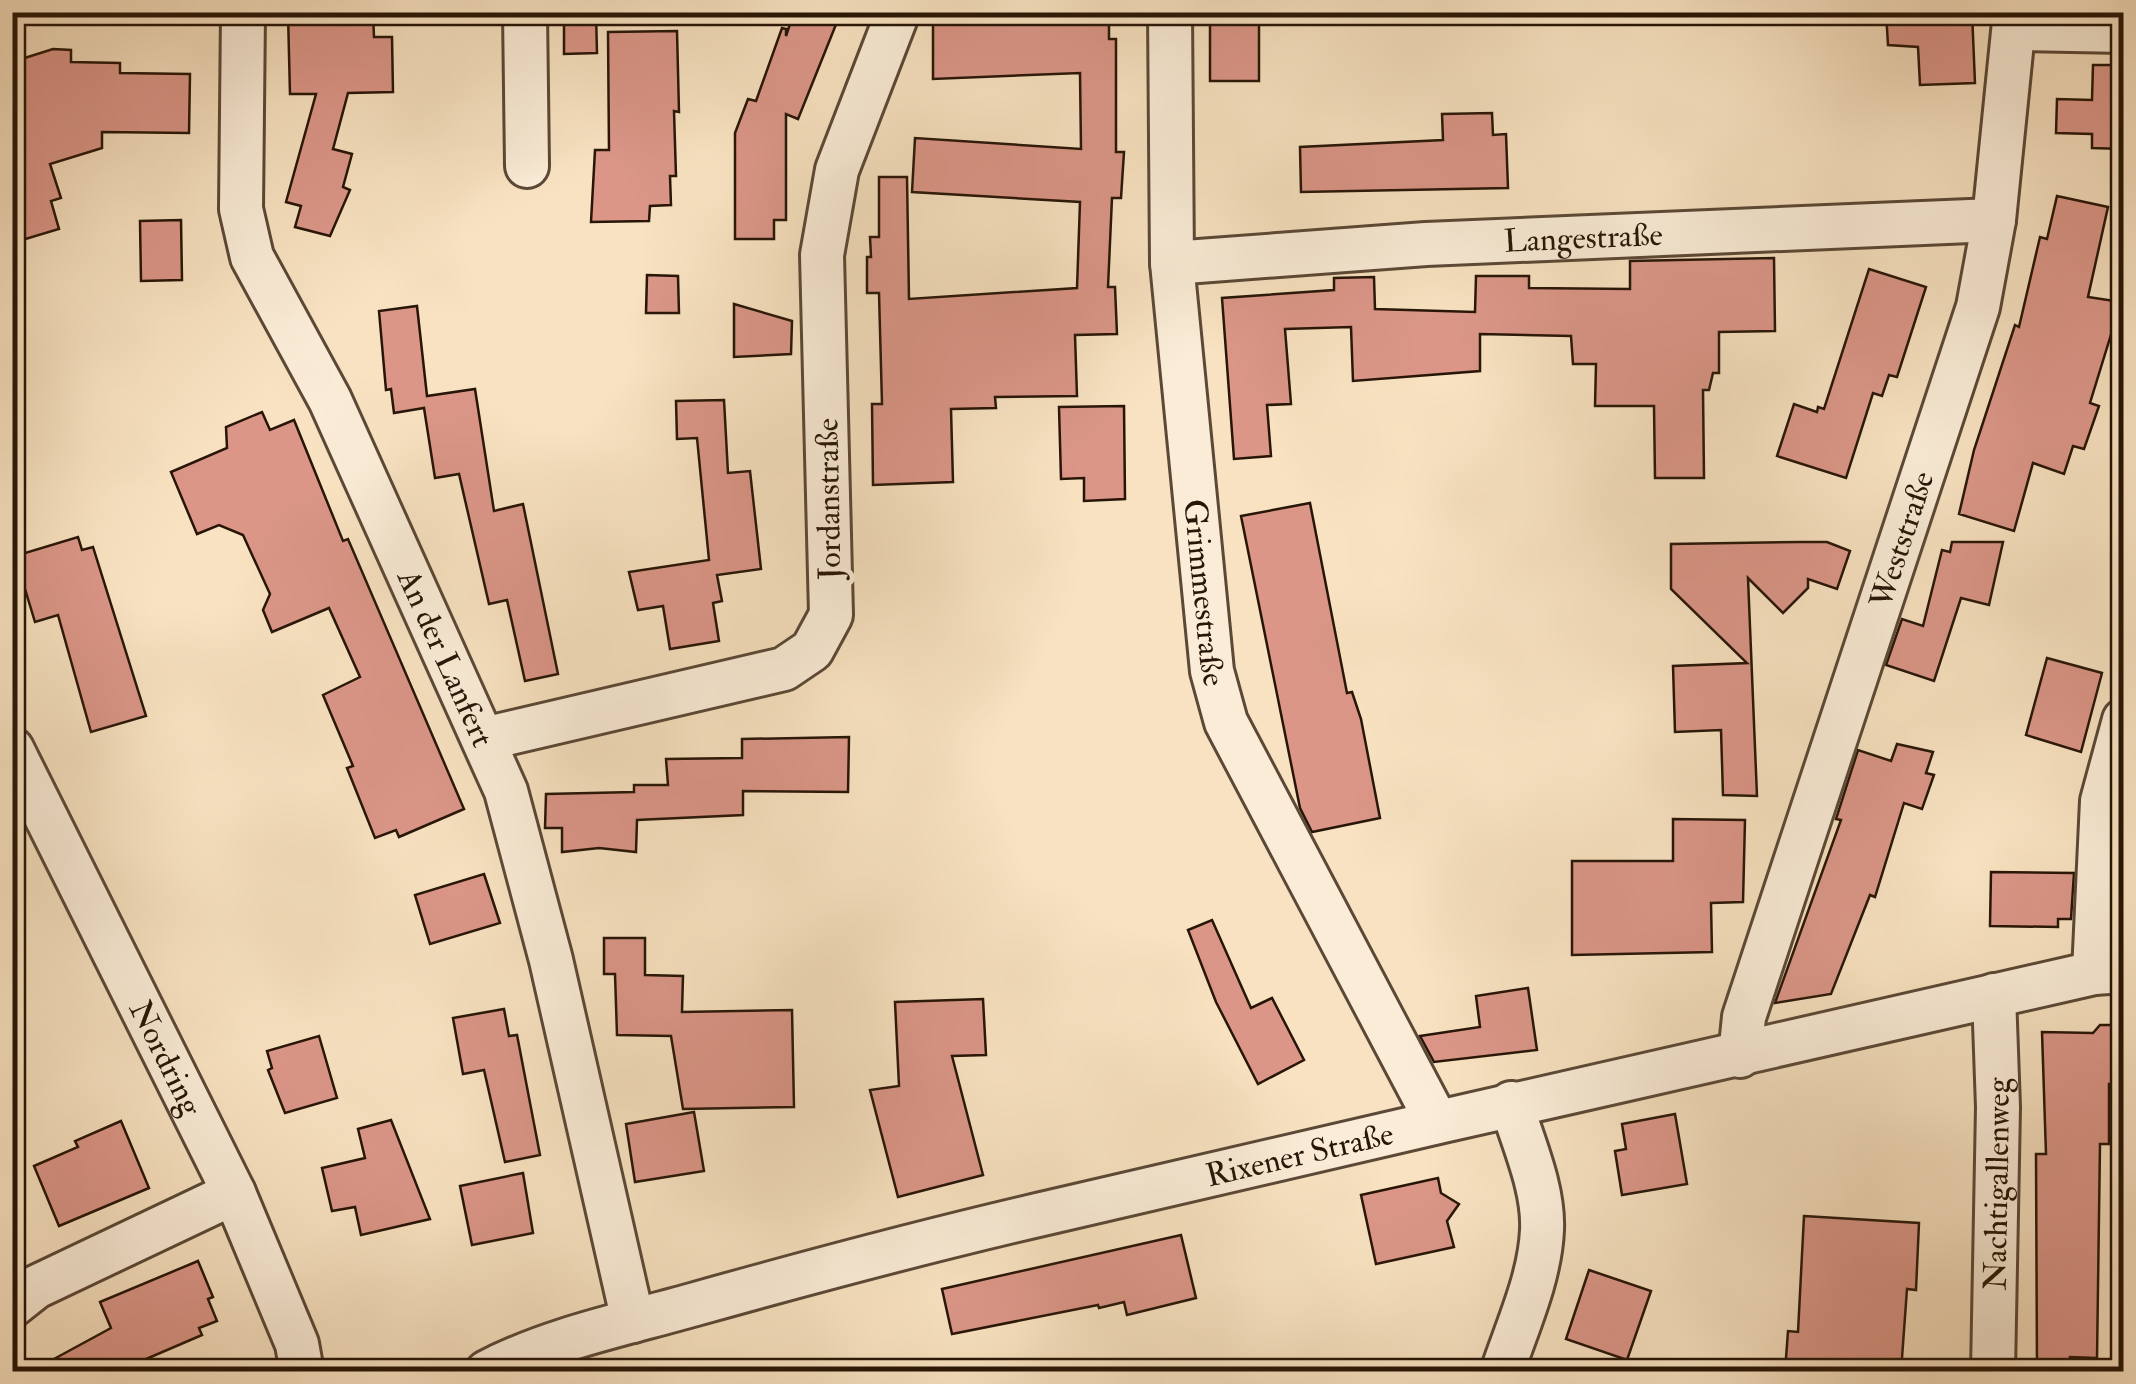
<svg xmlns="http://www.w3.org/2000/svg" width="2136" height="1384" viewBox="0 0 2136 1384" font-family="'IM FELL Double Pica',serif">
<style>
.building{fill:#db9688;stroke:#271507;stroke-width:2.5}
.lines{fill:none;stroke-linecap:round;stroke-linejoin:round}
.minor-casing{stroke:#5b4836;stroke-width:48}
.minor{stroke:#faecd7;stroke-width:42}
.labels{text-anchor:middle;stroke-width:10;stroke-linejoin:round;paint-order:stroke}
.street-label{font-size:32px;fill:#271507;stroke:#faecd7}
</style>
<rect width="100%" height="100%" fill="#f8e2c1"/>
<filter id="stains"><feTurbulence type="fractalNoise" baseFrequency=".002" numOctaves="4"/><feColorMatrix values="0 0 0 0 .2 0 0 0 0 .09 0 0 0 0 .02 0 0 0 .5 -.17"/></filter>
<radialGradient id="worn" r=".72"><stop offset=".6" stop-color="#630" stop-opacity="0"/><stop offset="1" stop-color="#630" stop-opacity=".3"/></radialGradient>
<g class="building">
<path d="M 794,12 L 841,12 L 798,119 L 786,114 L 786,220 L 774,220 L 774,239 L 735,239 L 735,133 L 748,99 L 756,101 L 782,28 L 786,29 L 786,36 Z"/>
<path d="M 933,12 L 1109,12 L 1109,39 L 1116,39 L 1116,152 L 1124,152 L 1121,198 L 1112,198 L 1108,287 L 1115,287 L 1117,334 L 1075,335 L 1077,396 L 995,397 L 996,408 L 951,409 L 953,482 L 873,485 L 872,404 L 882,404 L 879,293 L 867,293 L 867,257 L 871,257 L 870,237 L 879,237 L 879,177 L 907,177 L 909,299 L 1077,288 L 1080,202 L 912,192 L 915,138 L 1081,149 L 1080,73 L 933,79 Z"/>
<rect x="1210" y="12" width="49" height="69"/>
<path d="M 1886,12 L 1972,12 L 1975,83 L 1920,85 L 1918,47 L 1888,45 Z"/>
<path d="M 373,13 L 374,37 L 392,37 L 393,92 L 348,93 L 333,149 L 352,154 L 343,187 L 350,190 L 330,236 L 295,227 L 301,206 L 286,202 L 316,94 L 290,94 L 288,14 Z"/>
<path d="M 596,14 L 597,53 L 564,54 L 564,15 Z"/>
<path d="M 677,31 L 679,112 L 674,111 L 676,176 L 670,176 L 671,205 L 650,206 L 649,221 L 591,222 L 595,150 L 609,150 L 608,32 Z"/>
<path d="M 53,49 L 71,50 L 71,62 L 120,63 L 120,73 L 190,74 L 189,133 L 102,132 L 102,148 L 50,164 L 61,198 L 51,201 L 59,229 L 12,243 L 12,62 Z"/>
<path d="M 2093,65 L 2124,65 L 2124,149 L 2092,148 L 2092,134 L 2056,133 L 2057,99 L 2092,100 Z"/>
<path d="M 1492,113 L 1493,135 L 1506,134 L 1508,188 L 1301,192 L 1300,147 L 1443,140 L 1442,114 Z"/>
<path d="M 2057,196 L 2108,207 L 2088,297 L 2121,302 L 2090,403 L 2099,406 L 2084,449 L 2073,446 L 2064,474 L 2033,463 L 2014,531 L 1959,514 L 1974,450 L 2015,325 L 2019,327 L 2040,237 L 2047,239 Z"/>
<path d="M 181,220 L 182,280 L 141,281 L 140,221 Z"/>
<path d="M 1774,258 L 1775,331 L 1719,332 L 1719,373 L 1713,373 L 1709,390 L 1703,390 L 1704,478 L 1655,478 L 1654,406 L 1595,406 L 1596,364 L 1573,364 L 1571,336 L 1480,334 L 1480,371 L 1353,381 L 1351,327 L 1285,329 L 1291,404 L 1267,405 L 1271,456 L 1234,459 L 1222,298 L 1334,290 L 1334,278 L 1374,277 L 1375,309 L 1475,312 L 1476,276 L 1529,276 L 1529,288 L 1630,289 L 1630,261 Z"/>
<path d="M 1869,269 L 1926,287 L 1897,377 L 1889,375 L 1882,396 L 1873,393 L 1846,478 L 1777,456 L 1794,404 L 1817,412 L 1818,407 L 1824,409 Z"/>
<path d="M 647,275 L 678,276 L 679,313 L 646,313 Z"/>
<path d="M 734,304 L 792,321 L 791,354 L 734,357 Z"/>
<path d="M 417,306 L 427,396 L 475,389 L 494,511 L 523,504 L 558,674 L 525,681 L 507,600 L 489,604 L 459,474 L 435,478 L 424,408 L 394,413 L 391,389 L 386,390 L 379,311 Z"/>
<path d="M 724,400 L 728,473 L 750,471 L 761,569 L 717,575 L 722,601 L 713,603 L 719,641 L 670,649 L 663,606 L 638,610 L 629,572 L 709,560 L 697,438 L 677,439 L 676,401 Z"/>
<path d="M 1124,406 L 1125,499 L 1084,501 L 1084,478 L 1061,479 L 1059,407 Z"/>
<path d="M 262,412 L 270,430 L 294,420 L 343,541 L 348,539 L 464,809 L 399,837 L 396,830 L 375,838 L 347,768 L 353,766 L 323,695 L 360,677 L 329,608 L 272,632 L 263,610 L 270,594 L 243,535 L 219,525 L 197,534 L 171,472 L 227,448 L 226,427 Z"/>
<path d="M 1310,503 L 1347,693 L 1352,692 L 1361,719 L 1380,818 L 1312,832 L 1300,808 L 1241,516 Z"/>
<path d="M 78,537 L 82,550 L 93,547 L 146,716 L 91,732 L 58,615 L 35,622 L 15,556 Z"/>
<path d="M 1800,542 L 1827,542 L 1850,551 L 1837,589 L 1808,579 L 1808,588 L 1783,613 L 1748,578 L 1757,796 L 1723,795 L 1721,730 L 1675,732 L 1673,666 L 1747,663 L 1671,589 L 1671,544 Z"/>
<path d="M 1952,542 L 2003,542 L 1989,605 L 1961,598 L 1934,681 L 1886,665 L 1902,619 L 1923,626 L 1942,550 L 1950,552 Z"/>
<path d="M 2047,658 L 2102,673 L 2081,752 L 2026,735 Z"/>
<path d="M 849,737 L 848,792 L 743,791 L 743,815 L 637,820 L 636,852 L 599,848 L 562,852 L 562,828 L 545,828 L 546,794 L 634,792 L 634,785 L 668,785 L 666,759 L 742,758 L 742,739 Z"/>
<path d="M 1897,744 L 1933,752 L 1926,773 L 1934,775 L 1922,809 L 1904,803 L 1875,897 L 1870,895 L 1831,994 L 1775,1003 L 1841,820 L 1836,819 L 1858,750 L 1891,761 Z"/>
<path d="M 1673,819 L 1745,820 L 1743,902 L 1711,903 L 1712,952 L 1572,955 L 1572,861 L 1673,861 Z"/>
<path d="M 1991,872 L 2074,873 L 2071,919 L 2058,919 L 2058,927 L 1990,926 Z"/>
<path d="M 484,874 L 500,923 L 430,944 L 415,895 Z"/>
<path d="M 1212,920 L 1251,1008 L 1272,998 L 1304,1060 L 1258,1084 L 1216,1002 L 1188,930 Z"/>
<path d="M 604,938 L 645,938 L 645,975 L 683,976 L 682,1012 L 792,1010 L 794,1107 L 683,1109 L 671,1036 L 617,1035 L 615,974 L 604,974 Z"/>
<path d="M 1528,988 L 1537,1050 L 1434,1062 L 1420,1036 L 1480,1027 L 1476,996 Z"/>
<path d="M 983,999 L 986,1055 L 952,1056 L 983,1175 L 898,1197 L 870,1090 L 899,1086 L 895,1002 Z"/>
<path d="M 504,1009 L 509,1036 L 517,1035 L 540,1155 L 505,1162 L 484,1070 L 463,1074 L 453,1018 Z"/>
<path d="M 2100,1025 L 2124,1025 L 2124,1084 L 2109,1084 L 2109,1144 L 2100,1144 L 2097,1358 L 2070,1357 L 2069,1372 L 2037,1372 L 2036,1154 L 2046,1154 L 2042,1032 L 2093,1033 Z"/>
<path d="M 319,1036 L 337,1098 L 285,1113 L 268,1070 L 272,1068 L 267,1051 Z"/>
<path d="M 694,1112 L 704,1171 L 635,1182 L 626,1124 Z"/>
<path d="M 1675,1114 L 1687,1184 L 1622,1195 L 1615,1151 L 1626,1149 L 1622,1124 Z"/>
<path d="M 391,1120 L 430,1219 L 361,1235 L 355,1207 L 332,1211 L 322,1168 L 365,1158 L 358,1129 Z"/>
<path d="M 121,1121 L 149,1188 L 59,1226 L 34,1166 L 78,1147 L 75,1141 Z"/>
<path d="M 523,1173 L 533,1233 L 472,1245 L 460,1186 Z"/>
<path d="M 1438,1178 L 1441,1193 L 1459,1204 L 1447,1221 L 1454,1247 L 1376,1264 L 1361,1195 Z"/>
<path d="M 1804,1216 L 1919,1223 L 1916,1290 L 1907,1289 L 1901,1372 L 1785,1372 L 1788,1331 L 1798,1332 Z"/>
<path d="M 1181,1235 L 1196,1298 L 1127,1315 L 1124,1302 L 1099,1308 L 1098,1305 L 952,1334 L 942,1289 Z"/>
<path d="M 198,1261 L 213,1297 L 208,1299 L 217,1321 L 199,1328 L 202,1335 L 116,1372 L 30,1372 L 111,1328 L 100,1302 Z"/>
<path d="M 1589,1270 L 1651,1291 L 1627,1360 L 1566,1339 Z"/>
</g>
<g class="lines">
<g class="minor-casing">
<g id="minor">
<path id="s1" d="M 243,12 L 241,209 L 252,257 L 330,400 L 506,791 L 551,960 L 633,1321"/>
<path d="M 525,12 L 527,166"/>
<path id="s2" d="M 1170,12 L 1172,263 L 1212,671 L 1226,722 L 1437,1122"/>
<path d="M 2014,29 L 2124,31"/>
<path id="s3" d="M 1172,263 L 1426,244 L 1994,220"/>
<path d="M 484,739 L 784,669 L 812,650 L 831,615 L 822,255 L 837,170 L 898,12"/>
<path id="s4" d="M 12,749 L 234,1193 L 297,1344 L 302,1372"/>
<path d="M 2094,973 L 2102,801 L 2124,720"/>
<path id="s5" d="M 1740,1056 L 1744,1017 L 1978,307 L 1994,220 L 2015,12"/>
<path d="M 12,1306 L 36,1287 L 234,1193"/>
<path id="s6" d="M 487,1372 C 550,1339 624,1324 692,1305 C 813,1271 933,1239 1055,1211 C 1401,1130 1747,1051 2094,973 L 2124,971"/>
<path d="M 1502,1372 C 1517,1327 1540,1278 1542,1230 C 1544,1188 1523,1143 1511,1103"/>
<path id="s7" d="M 1993,1372 L 1998,1107 L 1994,995"/>
</g>
</g>
<use href="#minor" class="minor"/>
</g>
<g class="labels">
<g class="street-label">
<text dy="11" stroke="none"><textPath href="#s3" startOffset="412">Langestraße</textPath></text>
<text transform="translate(828 499) rotate(-91)" y="11">Jordanstraße</text>
<text dy="11" stroke="none"><textPath href="#s5" startOffset="542">Weststraße</textPath></text>
<text dy="11" stroke="none"><textPath href="#s2" startOffset="582">Grimmestraße</textPath></text>
<text dy="11" stroke="none"><textPath href="#s1" startOffset="692">An der Lanfert</textPath></text>
<text dy="11" stroke="none"><textPath href="#s4" startOffset="345">Nordring</textPath></text>
<text dy="11" stroke="none"><textPath href="#s6" startOffset="842">Rixener Straße</textPath></text>
<text dy="11" stroke="none"><textPath href="#s7" startOffset="188">Nachtigallenweg</textPath></text>
</g>
</g>
<rect width="2136" height="1384" fill="none" stroke="#f8e2c1" stroke-width="50"/>
<rect x="15" y="15" width="2106" height="1354" fill="none" stroke="#271507" stroke-width="5"/>
<rect x="25" y="25" width="2086" height="1334" fill="none" stroke="#271507" stroke-width="2.5"/>
<rect width="100%" height="100%" filter="url(#stains)"/>
<rect width="100%" height="100%" fill="url(#worn)"/>
</svg>
